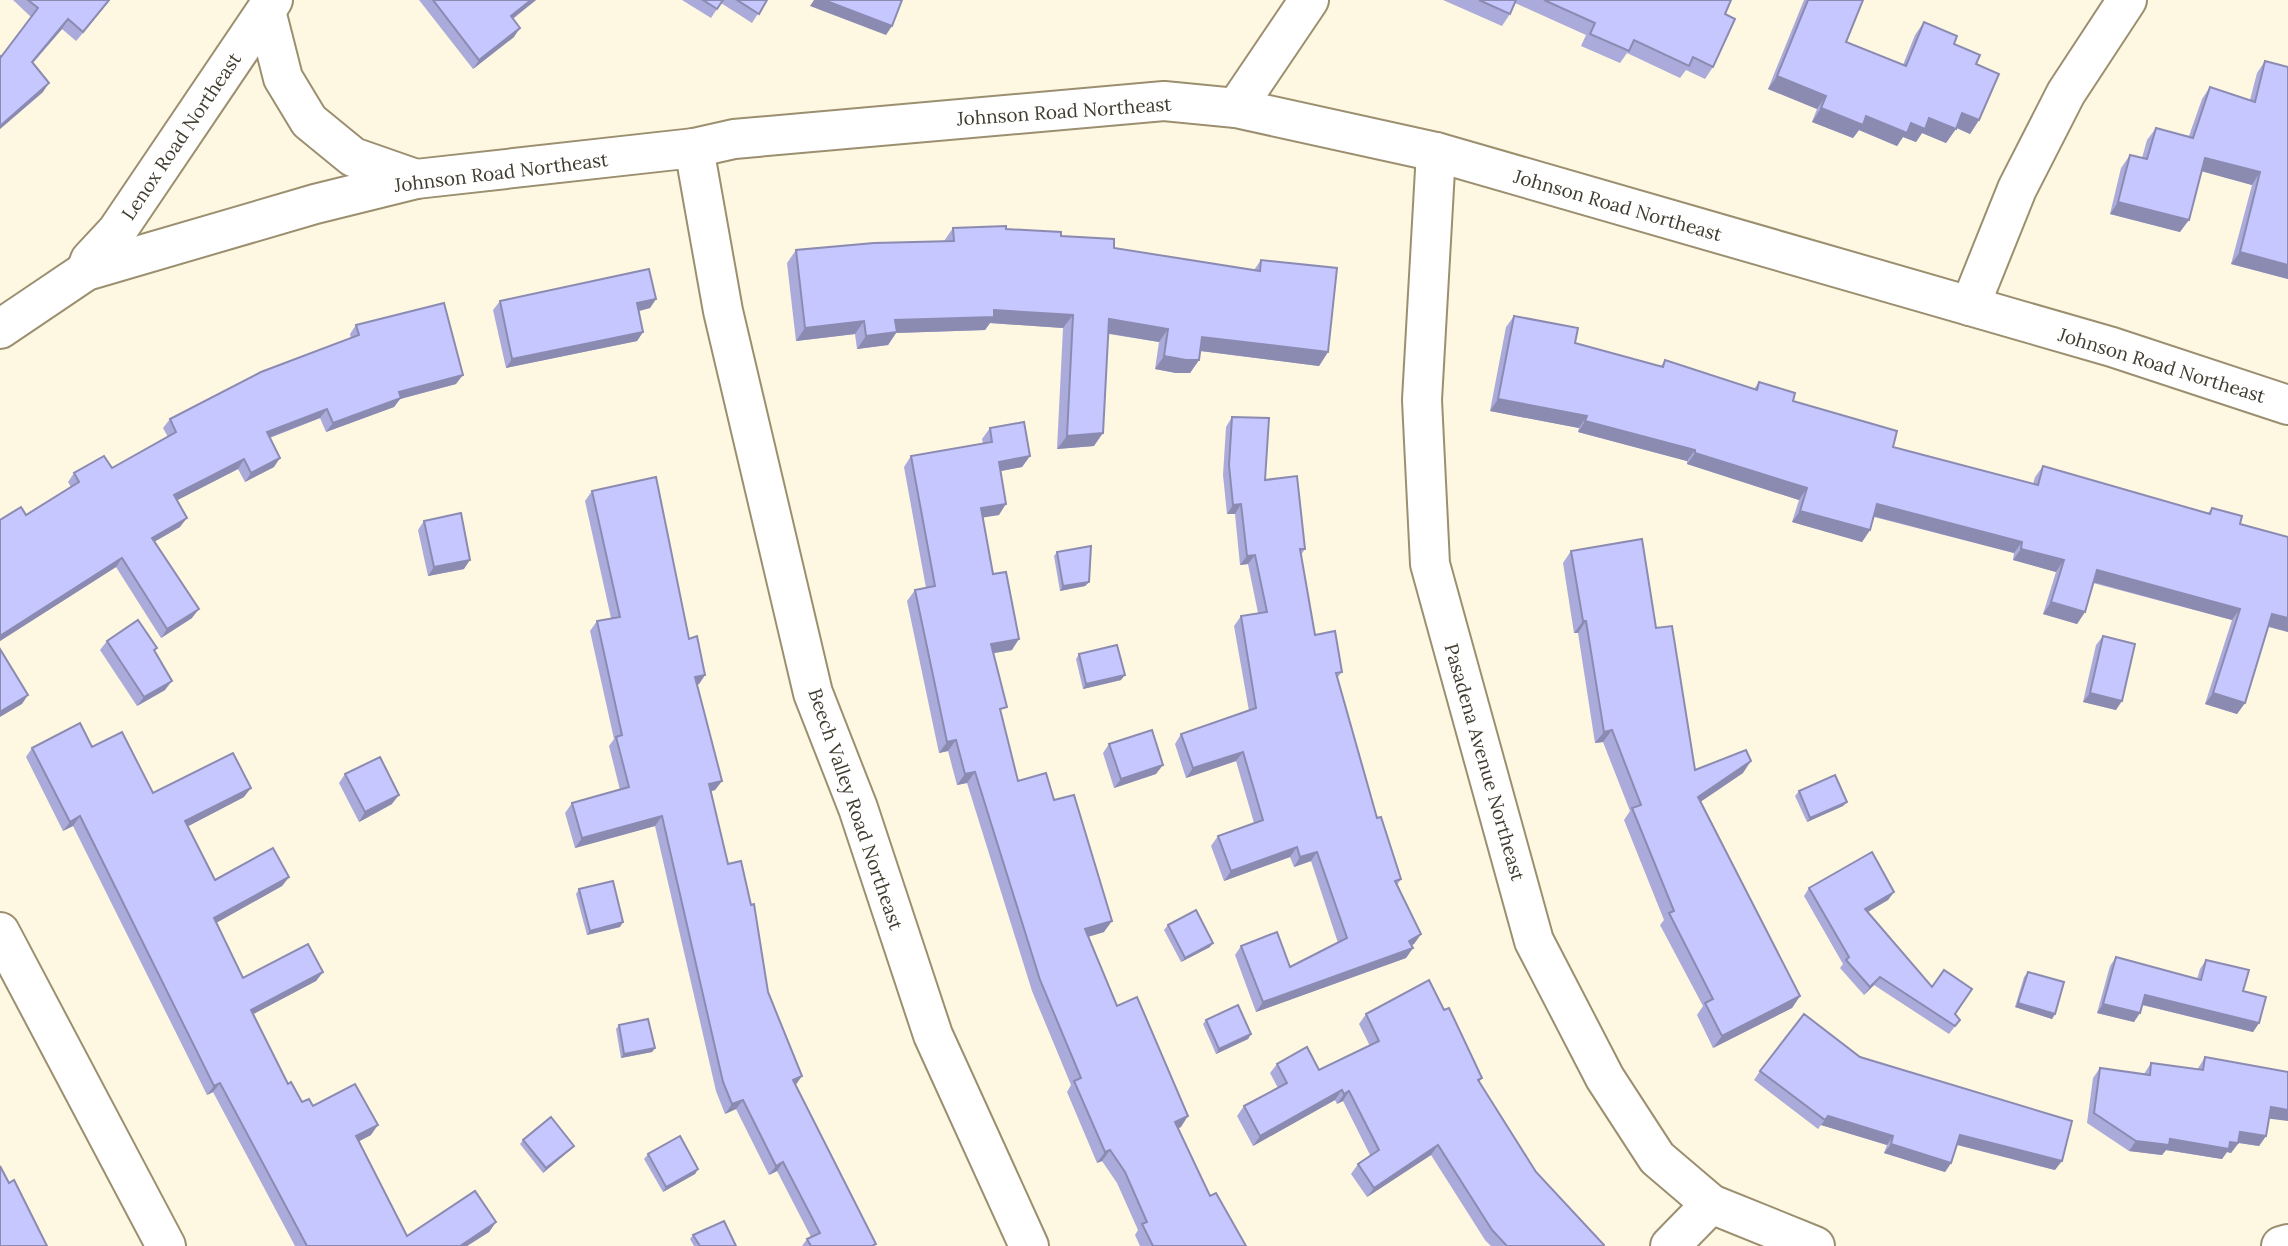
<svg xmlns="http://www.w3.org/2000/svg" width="2288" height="1246" viewBox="0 0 2288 1246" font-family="Lora,serif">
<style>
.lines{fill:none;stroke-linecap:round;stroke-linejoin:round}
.minor-casing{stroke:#9b8f6f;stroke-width:42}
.minor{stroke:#fff;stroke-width:38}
.wall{fill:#aaabda}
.shaded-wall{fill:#8b8bb2}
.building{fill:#c6c7fe;stroke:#8b8bb2;stroke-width:2}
.labels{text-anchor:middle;stroke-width:7;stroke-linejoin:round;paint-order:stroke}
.street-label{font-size:19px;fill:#413c2f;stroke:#fff}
</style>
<rect width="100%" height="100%" fill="#fef7e2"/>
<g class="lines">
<g class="minor-casing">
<g id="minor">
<path d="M 266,11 L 283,78 L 309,121 L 353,157 L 416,179"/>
<path d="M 1236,108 L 1309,0"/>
<path d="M 694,148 L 723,311 L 813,693 L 858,808 L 933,1035 L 1029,1246"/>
<path d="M 1436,152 L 1422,400 L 1430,564 L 1534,941 L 1605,1078 L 1657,1158 L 1711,1204 L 1815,1246"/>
<path d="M 86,271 L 90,260 L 117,231 L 273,0"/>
<path d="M 1970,306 L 2017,189 L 2066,93 L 2127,0"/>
<path d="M 0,329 L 86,271 L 315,204 L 416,179 L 694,148 L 734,139 L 1164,101 L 1236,108 L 1436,152 L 2112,347 L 2288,405"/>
<path d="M 0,932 L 166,1246"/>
<path d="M 1670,1246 L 1711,1204"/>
<path d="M 2281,1246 L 2288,1244"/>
</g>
</g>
<use href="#minor" class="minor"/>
</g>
<g class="wall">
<path d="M 13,0 L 110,0 L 76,41 L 62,29 L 33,63 L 43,92 L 0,129 L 0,56 L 1,57 L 31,17 Z"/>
<path d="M 419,0 L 536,0 L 513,19 L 514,37 L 473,69 Z"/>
<path d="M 682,0 L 767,0 L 752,23 L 721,3 L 711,18 Z"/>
<path d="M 1443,0 L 1731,0 L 1725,14 L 1713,67 L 1705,79 L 1686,70 L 1680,78 L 1627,53 L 1620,63 L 1581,46 L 1586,35 L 1515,3 L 1510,14 L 1502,26 Z"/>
<path d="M 1804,0 L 1863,0 L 1846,42 L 1903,65 L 1915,35 L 1924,22 L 1954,44 L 1976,64 L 1979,120 L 1970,134 L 1956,128 L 1946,143 L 1922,133 L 1916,142 L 1903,137 L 1897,146 L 1859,130 L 1853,138 L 1812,122 L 1817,109 L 1768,89 Z"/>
<path d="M 2265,61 L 2288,279 L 2231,264 L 2252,185 L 2202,171 L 2180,232 L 2110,214 L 2121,168 L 2130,155 L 2142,158 L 2147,140 L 2156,128 L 2189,136 L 2202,99 L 2210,87 L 2250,100 L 2257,73 Z"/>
<path d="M 953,228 L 1006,229 L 1061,236 L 1114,248 L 1254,270 L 1261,260 L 1328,352 L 1319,366 L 1200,351 L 1199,360 L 1190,373 L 1176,373 L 1155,369 L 1159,342 L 1109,334 L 1094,446 L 1057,449 L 1063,328 L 990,323 L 985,330 L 896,333 L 888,345 L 857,349 L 855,334 L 796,341 L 787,263 L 796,250 L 944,241 Z"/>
<path d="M 656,299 L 650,308 L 639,311 L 643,332 L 637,341 L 506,368 L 493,310 L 500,301 Z"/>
<path d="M 1514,316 L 1575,343 L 1661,366 L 1665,360 L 1754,389 L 1759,382 L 1793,401 L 1893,447 L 2033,484 L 2035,477 L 2043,466 L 2208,513 L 2212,508 L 2240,524 L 2288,537 L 2288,632 L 2268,627 L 2245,703 L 2237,714 L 2205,704 L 2232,620 L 2093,583 L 2085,612 L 2077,624 L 2043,614 L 2056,572 L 2013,560 L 2014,553 L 1874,517 L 1870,530 L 1862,542 L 1792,522 L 1799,500 L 1687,464 L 1687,461 L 1578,432 L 1579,428 L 1490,411 L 1506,327 Z"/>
<path d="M 356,325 L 456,384 L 400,399 L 394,407 L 326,432 L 320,418 L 270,438 L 274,467 L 245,482 L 238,469 L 177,500 L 180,527 L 154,542 L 192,618 L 161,638 L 116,567 L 0,641 L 0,520 L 26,515 L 71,487 L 68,482 L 74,473 L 112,468 L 168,437 L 163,428 L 170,419 L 351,338 L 350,334 Z"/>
<path d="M 1232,417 L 1265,480 L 1305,549 L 1301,555 L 1315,635 L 1342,672 L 1337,678 L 1377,818 L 1401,879 L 1397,885 L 1421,934 L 1414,944 L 1411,945 L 1413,948 L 1406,958 L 1256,1012 L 1235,955 L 1241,946 L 1290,967 L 1338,943 L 1311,861 L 1294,867 L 1290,857 L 1224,881 L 1211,846 L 1218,836 L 1254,823 L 1236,761 L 1186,778 L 1175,744 L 1181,734 L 1249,711 L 1234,626 L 1241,616 L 1258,613 L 1248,564 L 1240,565 L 1235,514 L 1227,514 L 1223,475 L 1226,427 Z"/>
<path d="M 990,428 L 1030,456 L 1022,467 L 1000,471 L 999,515 L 983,517 L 993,574 L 1012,650 L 993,653 L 1001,715 L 1018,781 L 1054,800 L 1104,932 L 1088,937 L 1117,1006 L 1181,1127 L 1178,1128 L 1210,1196 L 1246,1246 L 1140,1246 L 1135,1235 L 1138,1230 L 1117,1183 L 1102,1161 L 1097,1163 L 1067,1092 L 1071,1085 L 1032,991 L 967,783 L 957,785 L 948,751 L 939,753 L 907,601 L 915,590 L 926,588 L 904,467 L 911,456 L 983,443 L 982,439 Z"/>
<path d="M 592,491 L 689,639 L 705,675 L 699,684 L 697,685 L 722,781 L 715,790 L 711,791 L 728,864 L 768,992 L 795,1085 L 875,1246 L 802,1246 L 807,1239 L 811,1237 L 777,1171 L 769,1175 L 736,1109 L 725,1114 L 716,1091 L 655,826 L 575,848 L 565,813 L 572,803 L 620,790 L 609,746 L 614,739 L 590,631 L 597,621 L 611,618 L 585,501 Z"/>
<path d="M 424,521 L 464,569 L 428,576 L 418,530 Z"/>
<path d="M 1571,551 L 1656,628 L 1695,770 L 1743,773 L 1701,801 L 1800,996 L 1792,1008 L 1713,1048 L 1697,1015 L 1703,1006 L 1660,925 L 1664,920 L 1624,820 L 1630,811 L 1603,742 L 1595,743 L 1578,633 L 1574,633 L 1563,563 Z"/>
<path d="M 1057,552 L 1089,582 L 1085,586 L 1060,591 L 1054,556 Z"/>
<path d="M 2103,636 L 2116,710 L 2083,702 L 2096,645 Z"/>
<path d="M 107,641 L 155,652 L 165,690 L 137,706 L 100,650 Z"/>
<path d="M 1079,654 L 1121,680 L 1083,689 L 1076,659 Z"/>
<path d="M 1109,744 L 1156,774 L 1114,788 L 1103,753 Z"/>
<path d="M 92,747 L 153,793 L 244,797 L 188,826 L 215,880 L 289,877 L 282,886 L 216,923 L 243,978 L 323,972 L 316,981 L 253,1014 L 288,1084 L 302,1102 L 313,1106 L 371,1135 L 359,1141 L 407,1236 L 496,1222 L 489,1232 L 467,1246 L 295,1246 L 213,1092 L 207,1095 L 73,826 L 63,831 L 26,757 L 32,748 Z"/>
<path d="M 345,774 L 392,804 L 359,822 L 339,783 Z"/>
<path d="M 1799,791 L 1847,802 L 1843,806 L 1807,822 L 1795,796 Z"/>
<path d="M 1809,888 L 1894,892 L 1888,900 L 1868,912 L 1960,1020 L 1949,1034 L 1874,985 L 1864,995 L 1840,968 L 1843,964 L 1804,896 Z"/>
<path d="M 579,889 L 620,927 L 587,935 L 576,894 Z"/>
<path d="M 1168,925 L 1210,947 L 1181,962 L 1164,930 Z"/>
<path d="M 2116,957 L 2197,979 L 2200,969 L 2206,960 L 2243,991 L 2259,1023 L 2253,1032 L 2142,1005 L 2134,1022 L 2097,1013 L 2110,966 Z"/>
<path d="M 2028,972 L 2055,1014 L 2052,1019 L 2015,1007 L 2024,977 Z"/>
<path d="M 1444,1010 L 1482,1078 L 1479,1082 L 1536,1172 L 1603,1246 L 1491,1246 L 1485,1240 L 1431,1155 L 1367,1197 L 1351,1174 L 1358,1164 L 1370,1155 L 1343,1101 L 1337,1104 L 1335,1100 L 1253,1146 L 1237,1116 L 1244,1106 L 1278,1088 L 1270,1073 L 1277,1064 L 1319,1070 L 1370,1046 L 1359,1024 L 1366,1014 Z"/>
<path d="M 1206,1020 L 1251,1034 L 1248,1039 L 1216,1054 L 1203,1024 Z"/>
<path d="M 619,1025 L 655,1048 L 652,1052 L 621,1058 L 616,1029 Z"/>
<path d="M 1860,1057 L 2055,1170 L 1957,1145 L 1951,1163 L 1945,1172 L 1884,1153 L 1887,1145 L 1821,1125 L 1818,1129 L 1754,1080 L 1760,1071 Z"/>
<path d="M 2205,1057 L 2269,1118 L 2266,1136 L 2259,1146 L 2239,1143 L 2231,1153 L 2227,1152 L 2222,1159 L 2166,1150 L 2162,1155 L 2129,1151 L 2087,1123 L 2093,1078 L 2100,1068 L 2144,1074 L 2151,1063 L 2197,1070 Z"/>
<path d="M 523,1140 L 570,1150 L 543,1173 L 520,1144 Z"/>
<path d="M 648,1154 L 698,1169 L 695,1174 L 663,1192 L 644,1159 Z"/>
<path d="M 693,1235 L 736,1246 L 694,1246 L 690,1239 Z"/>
</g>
<g class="shaded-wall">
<path d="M 109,0 L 110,0 L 76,41 L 83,32 Z"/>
<path d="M 531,0 L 536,0 L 504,25 L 511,16 Z"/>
<path d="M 814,0 L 824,0 L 892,26 L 886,35 L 810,6 Z"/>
<path d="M 68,19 L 62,29 L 25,71 L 32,62 Z"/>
<path d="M 520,28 L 514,37 L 473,69 L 479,60 Z"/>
<path d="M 1777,76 L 1826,96 L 1817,109 L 1768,89 Z"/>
<path d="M 49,83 L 43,92 L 0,129 L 0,126 Z"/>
<path d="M 1821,108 L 1911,123 L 1929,118 L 1956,129 L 1946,143 L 1922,133 L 1916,142 L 1903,137 L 1897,146 L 1859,130 L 1853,138 L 1812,122 Z"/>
<path d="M 1962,113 L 1979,120 L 1970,134 L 1953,126 Z"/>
<path d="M 2205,158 L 2260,172 L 2252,185 L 2197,170 Z"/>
<path d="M 2118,202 L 2189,220 L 2180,232 L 2110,214 Z"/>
<path d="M 2240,252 L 2288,265 L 2288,279 L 2231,264 Z"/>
<path d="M 656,299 L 650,308 L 631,313 L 637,303 Z"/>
<path d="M 994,310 L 1073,315 L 1063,328 L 990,323 L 985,330 L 896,333 L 888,345 L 857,349 L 866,336 L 895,320 Z"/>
<path d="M 1109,319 L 1168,329 L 1159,342 L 1100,332 Z"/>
<path d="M 864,321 L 855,334 L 796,341 L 805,328 Z"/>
<path d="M 643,332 L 637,341 L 506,368 L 512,359 Z"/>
<path d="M 1202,337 L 1328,352 L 1319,366 L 1193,350 Z"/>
<path d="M 1164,356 L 1199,360 L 1190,373 L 1176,373 L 1155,369 Z"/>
<path d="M 463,375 L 456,384 L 400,399 L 394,407 L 326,432 L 333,423 L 399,392 Z"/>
<path d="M 1498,399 L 1587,416 L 1579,428 L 1490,411 Z"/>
<path d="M 327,409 L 320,418 L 260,441 L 267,432 Z"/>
<path d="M 1585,421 L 1695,450 L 1687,461 L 1578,432 Z"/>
<path d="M 1103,433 L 1094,446 L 1057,449 L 1067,436 Z"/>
<path d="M 1695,453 L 1807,488 L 1799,500 L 1687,464 Z"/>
<path d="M 1030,456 L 1022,467 L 991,473 L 999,462 Z"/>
<path d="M 280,458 L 274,467 L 245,482 L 251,473 Z"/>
<path d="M 244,459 L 238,469 L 168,505 L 174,495 Z"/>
<path d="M 1006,504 L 999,515 L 974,519 L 981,508 Z"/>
<path d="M 1241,504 L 1235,514 L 1227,514 L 1233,505 Z"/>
<path d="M 1877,504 L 2022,542 L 2014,553 L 1869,515 Z"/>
<path d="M 1800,511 L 1870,530 L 1862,542 L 1792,522 Z"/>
<path d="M 187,518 L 180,527 L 145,547 L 152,538 Z"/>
<path d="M 2021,549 L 2064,560 L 2056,572 L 2013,560 Z"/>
<path d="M 1255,555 L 1248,564 L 1240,565 L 1247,556 Z"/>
<path d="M 122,558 L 116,567 L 0,641 L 0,636 Z"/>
<path d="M 470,560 L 464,569 L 428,576 L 434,567 Z"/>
<path d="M 2097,570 L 2240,609 L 2232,620 L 2089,581 Z"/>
<path d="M 1089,582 L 1085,586 L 1060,591 L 1063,586 Z"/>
<path d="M 2051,602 L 2085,612 L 2077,624 L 2043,614 Z"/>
<path d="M 199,609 L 192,618 L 161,638 L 167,629 Z"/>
<path d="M 2272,614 L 2288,618 L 2288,632 L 2264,625 Z"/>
<path d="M 1583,621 L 1586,621 L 1578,633 L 1574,633 Z"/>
<path d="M 1019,639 L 1012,650 L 983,655 L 991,644 Z"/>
<path d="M 705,675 L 699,684 L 688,687 L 695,677 Z"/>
<path d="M 1125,675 L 1121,680 L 1083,689 L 1086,684 Z"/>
<path d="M 172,681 L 165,690 L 137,706 L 144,697 Z"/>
<path d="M 2090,693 L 2122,701 L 2116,710 L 2083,702 Z"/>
<path d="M 2213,693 L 2245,703 L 2237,714 L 2205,704 Z"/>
<path d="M 28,695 L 22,704 L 0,717 L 0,712 Z"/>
<path d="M 1612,730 L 1603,742 L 1595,743 L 1604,732 Z"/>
<path d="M 956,740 L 948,751 L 939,753 L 947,742 Z"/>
<path d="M 1243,752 L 1236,761 L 1186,778 L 1193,768 Z"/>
<path d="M 1751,761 L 1743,773 L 1690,809 L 1698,797 Z"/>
<path d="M 1163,765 L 1156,774 L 1114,788 L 1121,779 Z"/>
<path d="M 975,772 L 967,783 L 957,785 L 965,774 Z"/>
<path d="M 722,781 L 715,790 L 702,794 L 709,784 Z"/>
<path d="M 251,788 L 244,797 L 179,831 L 185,821 Z"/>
<path d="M 399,795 L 392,804 L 359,822 L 365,812 Z"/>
<path d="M 1847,802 L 1843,806 L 1807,822 L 1810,818 Z"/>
<path d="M 80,816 L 73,826 L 63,831 L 70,822 Z"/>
<path d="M 662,816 L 655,826 L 575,848 L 582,838 Z"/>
<path d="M 1297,847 L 1290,857 L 1224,881 L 1231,871 Z"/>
<path d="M 1317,852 L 1311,861 L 1294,867 L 1300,857 Z"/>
<path d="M 289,877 L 282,886 L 207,928 L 214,918 Z"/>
<path d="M 1894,892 L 1888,900 L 1859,917 L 1865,909 Z"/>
<path d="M 1112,921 L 1104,932 L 1077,940 L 1085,929 Z"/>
<path d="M 623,922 L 620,927 L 587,935 L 590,931 Z"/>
<path d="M 1421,934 L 1414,944 L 1402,950 L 1409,941 Z"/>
<path d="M 1213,943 L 1210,947 L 1181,962 L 1185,958 Z"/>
<path d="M 1413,948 L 1406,958 L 1256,1012 L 1263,1002 Z"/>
<path d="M 323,972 L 316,981 L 244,1019 L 251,1010 Z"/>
<path d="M 1880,977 L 1874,985 L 1864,995 L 1870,987 Z"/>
<path d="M 2145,995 L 2259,1023 L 2253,1032 L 2139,1004 Z"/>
<path d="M 1800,996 L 1792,1008 L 1713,1048 L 1722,1036 Z"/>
<path d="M 2018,1003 L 2055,1014 L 2052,1019 L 2015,1007 Z"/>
<path d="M 2103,1004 L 2140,1013 L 2134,1022 L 2097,1013 Z"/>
<path d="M 1251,1034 L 1248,1039 L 1216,1054 L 1219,1049 Z"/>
<path d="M 655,1048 L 652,1052 L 621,1058 L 624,1054 Z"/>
<path d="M 802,1076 L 795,1086 L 793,1080 Z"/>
<path d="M 220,1083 L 213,1092 L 207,1095 L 214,1086 Z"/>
<path d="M 1342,1090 L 1335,1100 L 1253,1146 L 1260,1136 Z"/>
<path d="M 1349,1091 L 1343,1101 L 1337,1104 L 1344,1094 Z"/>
<path d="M 743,1100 L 736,1109 L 725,1114 L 732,1104 Z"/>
<path d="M 2271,1107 L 2288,1110 L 2288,1121 L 2264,1118 Z"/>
<path d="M 1188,1116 L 1181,1127 L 1168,1133 L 1175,1122 Z"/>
<path d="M 1828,1116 L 1893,1136 L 1887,1145 L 1821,1125 Z"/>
<path d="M 378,1125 L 371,1135 L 350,1146 L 356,1136 Z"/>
<path d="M 2240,1132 L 2266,1136 L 2259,1146 L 2233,1142 Z"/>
<path d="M 1960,1135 L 2062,1161 L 2055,1170 L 1954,1144 Z"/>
<path d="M 2170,1139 L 2230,1142 L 2238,1143 L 2231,1153 L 2227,1152 L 2222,1159 L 2166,1150 L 2162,1155 L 2129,1151 L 2136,1141 Z"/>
<path d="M 1891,1144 L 1951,1163 L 1945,1172 L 1884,1153 Z"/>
<path d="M 1438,1145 L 1431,1155 L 1367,1197 L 1374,1188 Z"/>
<path d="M 574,1146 L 570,1150 L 543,1173 L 546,1168 Z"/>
<path d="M 1110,1150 L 1102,1161 L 1097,1163 L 1105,1152 Z"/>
<path d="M 783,1162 L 777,1171 L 769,1175 L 776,1166 Z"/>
<path d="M 698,1169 L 695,1174 L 663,1192 L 666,1187 Z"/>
<path d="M 496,1222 L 489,1232 L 467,1246 L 460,1246 Z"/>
</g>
<g class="building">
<path d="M 28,0 L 109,0 L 83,32 L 68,19 L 32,62 L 49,83 L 0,126 L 0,56 L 1,57 L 38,8 Z"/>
<path d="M 433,0 L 531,0 L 511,16 L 520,28 L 479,60 Z"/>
<path d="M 703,0 L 723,0 L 717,9 Z"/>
<path d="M 737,0 L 767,0 L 759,14 Z"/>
<path d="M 824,0 L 902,0 L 892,26 Z"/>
<path d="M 1479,0 L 1516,0 L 1510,14 Z"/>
<path d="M 1544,0 L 1731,0 L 1725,14 L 1735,19 L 1713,67 L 1693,57 L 1689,66 L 1634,40 L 1629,51 L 1590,34 L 1595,23 Z"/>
<path d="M 1808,0 L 1863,0 L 1846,42 L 1906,66 L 1924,22 L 1957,36 L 1954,44 L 1980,55 L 1976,64 L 1999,74 L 1979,120 L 1962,113 L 1956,129 L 1929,118 L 1925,129 L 1911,123 L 1907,133 L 1866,116 L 1863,125 L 1821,108 L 1826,96 L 1777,76 Z"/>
<path d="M 2265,61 L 2288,67 L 2288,265 L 2240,252 L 2260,172 L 2205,158 L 2189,220 L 2118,202 L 2130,155 L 2147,159 L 2156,128 L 2193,138 L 2210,87 L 2255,102 Z"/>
<path d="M 1006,226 L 1006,229 L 1061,232 L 1061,236 L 1114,239 L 1114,248 L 1260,271 L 1261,260 L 1337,268 L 1328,352 L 1202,337 L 1199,360 L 1186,360 L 1164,356 L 1168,329 L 1109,319 L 1103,433 L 1067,436 L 1073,315 L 994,310 L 994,317 L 895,320 L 897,332 L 866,336 L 864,321 L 805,328 L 796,250 L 874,243 L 954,241 L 953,228 Z"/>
<path d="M 649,269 L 656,299 L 637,303 L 643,332 L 512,359 L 500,301 Z"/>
<path d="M 444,303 L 463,375 L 399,392 L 401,398 L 333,423 L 327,409 L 267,432 L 280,458 L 251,473 L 244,459 L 174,495 L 187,518 L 152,538 L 199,609 L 167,629 L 122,558 L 0,636 L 0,520 L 21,507 L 26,515 L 79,482 L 74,473 L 104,456 L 112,468 L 176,432 L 170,419 L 261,372 L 359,335 L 356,325 Z"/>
<path d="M 1514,316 L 1578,328 L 1575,343 L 1663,367 L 1665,360 L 1757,390 L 1759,382 L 1795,393 L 1793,401 L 1897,431 L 1893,447 L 2038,485 L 2043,466 L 2210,514 L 2212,508 L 2242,516 L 2240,524 L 2288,537 L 2288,618 L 2272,614 L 2245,703 L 2213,693 L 2240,609 L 2097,570 L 2085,612 L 2051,602 L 2064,560 L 2021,549 L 2022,542 L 1877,504 L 1870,530 L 1800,511 L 1807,488 L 1695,453 L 1695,450 L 1585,421 L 1587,416 L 1498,399 Z"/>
<path d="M 1232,417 L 1269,418 L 1265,480 L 1297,476 L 1305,549 L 1300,549 L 1315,635 L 1335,631 L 1342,672 L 1336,673 L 1377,818 L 1381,817 L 1401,879 L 1395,881 L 1421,934 L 1409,941 L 1413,948 L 1263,1002 L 1241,946 L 1277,932 L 1290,967 L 1347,938 L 1317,852 L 1300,857 L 1297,847 L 1231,871 L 1218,836 L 1263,820 L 1243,752 L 1193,768 L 1181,734 L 1256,708 L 1241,616 L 1267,612 L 1255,555 L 1247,556 L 1241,504 L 1233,505 L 1229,465 Z"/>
<path d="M 1024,422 L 1030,456 L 999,462 L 1006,504 L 981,508 L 993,574 L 1006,572 L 1019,639 L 991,644 L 1007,707 L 1000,709 L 1018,781 L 1046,773 L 1054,800 L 1074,795 L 1112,921 L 1085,929 L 1117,1006 L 1137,997 L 1188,1116 L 1175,1122 L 1210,1196 L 1216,1193 L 1246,1246 L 1153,1246 L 1142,1224 L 1147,1222 L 1125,1172 L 1110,1150 L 1105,1152 L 1074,1081 L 1081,1078 L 1040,980 L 975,772 L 965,774 L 956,740 L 947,742 L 915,590 L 935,586 L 911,456 L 992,442 L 990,428 Z"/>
<path d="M 656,477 L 689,639 L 697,636 L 705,675 L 695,677 L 722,781 L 709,784 L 728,864 L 741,861 L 751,905 L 754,904 L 768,992 L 802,1076 L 793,1080 L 876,1244 L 872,1246 L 811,1246 L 807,1239 L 820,1233 L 783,1162 L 776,1166 L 743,1100 L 732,1104 L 723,1082 L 662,816 L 582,838 L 572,803 L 629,787 L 616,737 L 622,735 L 597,621 L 620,617 L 592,491 Z"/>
<path d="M 461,513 L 470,560 L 434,567 L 424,521 Z"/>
<path d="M 1642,539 L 1656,628 L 1672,626 L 1695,770 L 1746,750 L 1751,761 L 1698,797 L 1800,996 L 1722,1036 L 1705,1003 L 1713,999 L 1669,913 L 1674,911 L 1632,808 L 1641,805 L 1612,730 L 1604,732 L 1586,621 L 1583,621 L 1571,551 Z"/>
<path d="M 1091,546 L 1089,582 L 1063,586 L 1057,552 Z"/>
<path d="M 138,620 L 157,648 L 154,650 L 172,681 L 144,697 L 107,641 Z"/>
<path d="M 2103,636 L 2135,644 L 2122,701 L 2090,693 Z"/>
<path d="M 1117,645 L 1125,675 L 1086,684 L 1079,654 Z"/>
<path d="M 0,649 L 28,695 L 0,712 Z"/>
<path d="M 80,723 L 92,747 L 122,732 L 153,793 L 233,753 L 251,788 L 185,821 L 215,880 L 273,848 L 289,877 L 214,918 L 243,978 L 308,944 L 323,972 L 251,1010 L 288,1084 L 291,1082 L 302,1102 L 309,1099 L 313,1106 L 355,1084 L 378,1125 L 356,1136 L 407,1236 L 475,1191 L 496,1222 L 460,1246 L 307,1246 L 220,1083 L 214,1086 L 80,816 L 70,822 L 32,748 Z"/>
<path d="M 1152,730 L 1163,765 L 1121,779 L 1109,744 Z"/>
<path d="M 380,757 L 399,795 L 365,812 L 345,774 Z"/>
<path d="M 1835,775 L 1847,802 L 1810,818 L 1799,791 Z"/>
<path d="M 1872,852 L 1894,892 L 1865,909 L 1932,987 L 1944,970 L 1972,989 L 1955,1014 L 1960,1020 L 1955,1026 L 1880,977 L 1870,987 L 1846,960 L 1849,957 L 1809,888 Z"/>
<path d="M 613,881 L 623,922 L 590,931 L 579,889 Z"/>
<path d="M 1196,910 L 1213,943 L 1185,958 L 1168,925 Z"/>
<path d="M 2116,957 L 2201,980 L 2206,960 L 2249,970 L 2243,991 L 2266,997 L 2259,1023 L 2145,995 L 2140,1013 L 2103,1004 Z"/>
<path d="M 2028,972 L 2064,982 L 2055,1014 L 2018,1003 Z"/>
<path d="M 1429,980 L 1444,1010 L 1449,1008 L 1482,1078 L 1478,1080 L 1536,1172 L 1604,1245 L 1603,1246 L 1507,1246 L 1492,1230 L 1438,1145 L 1374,1188 L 1358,1164 L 1379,1150 L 1349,1091 L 1344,1094 L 1342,1090 L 1260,1136 L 1244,1106 L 1287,1083 L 1277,1064 L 1307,1047 L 1319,1070 L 1379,1041 L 1366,1014 Z"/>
<path d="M 1238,1005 L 1251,1034 L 1219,1049 L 1206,1020 Z"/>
<path d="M 1804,1014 L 1860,1057 L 2072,1121 L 2062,1161 L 1960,1135 L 1951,1163 L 1891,1144 L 1893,1136 L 1828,1116 L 1825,1120 L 1760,1071 Z"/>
<path d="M 648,1019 L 655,1048 L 624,1054 L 619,1025 Z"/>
<path d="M 2205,1057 L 2288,1072 L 2288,1110 L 2271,1107 L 2266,1136 L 2240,1132 L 2238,1143 L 2230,1142 L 2229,1149 L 2170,1139 L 2169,1145 L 2136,1141 L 2094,1113 L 2100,1068 L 2150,1075 L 2151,1063 L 2203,1070 Z"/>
<path d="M 551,1117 L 574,1146 L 546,1168 L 523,1140 Z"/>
<path d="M 680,1136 L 698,1169 L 666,1187 L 648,1154 Z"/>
<path d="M 0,1166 L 9,1183 L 14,1180 L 47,1246 L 0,1246 Z"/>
<path d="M 724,1221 L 736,1246 L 700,1246 L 693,1235 Z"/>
</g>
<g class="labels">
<g class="street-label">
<text transform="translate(1064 111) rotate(-4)" y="7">Johnson Road Northeast</text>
<text transform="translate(181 136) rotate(-56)" y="7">Lenox Road Northeast</text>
<text transform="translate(501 172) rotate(-7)" y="7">Johnson Road Northeast</text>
<text transform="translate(1618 205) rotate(16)" y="7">Johnson Road Northeast</text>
<text transform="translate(2162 365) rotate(17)" y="7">Johnson Road Northeast</text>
<text transform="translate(1485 762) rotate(74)" y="7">Pasadena Avenue Northeast</text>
<text transform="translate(856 809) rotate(71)" y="7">Beech Valley Road Northeast</text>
</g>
</g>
</svg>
